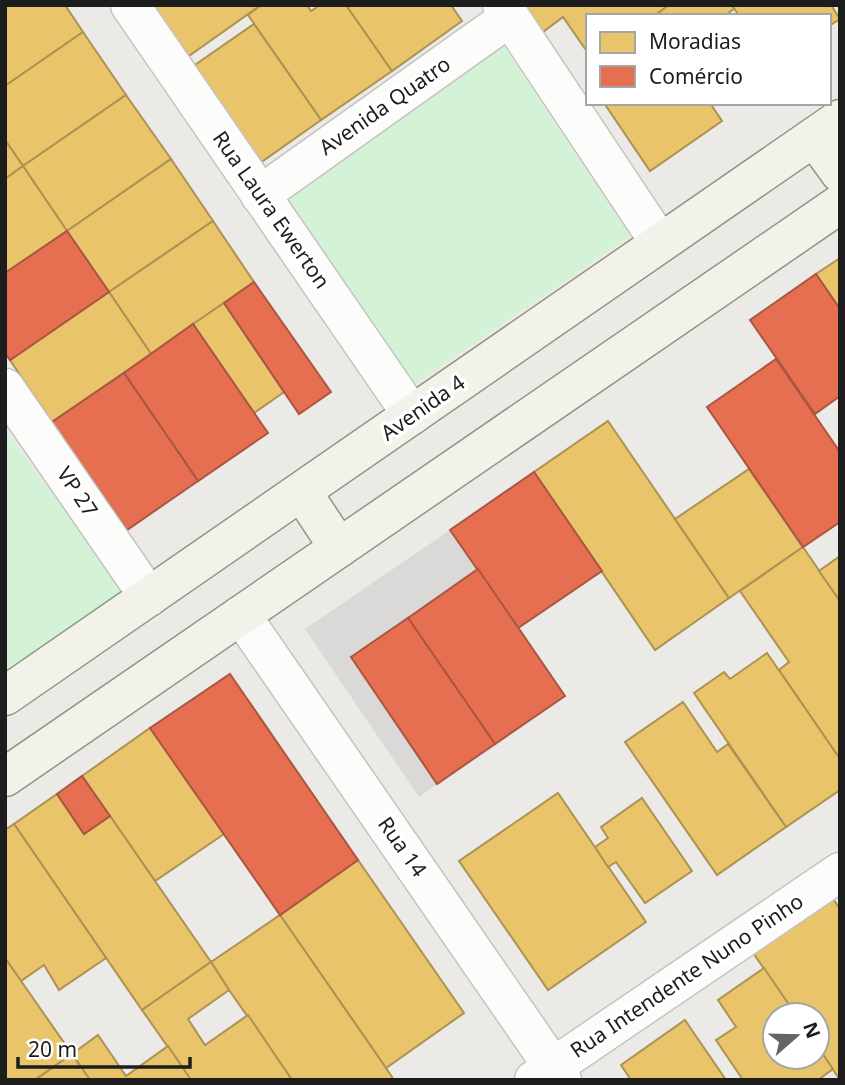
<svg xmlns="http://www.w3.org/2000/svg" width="845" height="1085" viewBox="0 0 845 1085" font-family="'Noto Sans',sans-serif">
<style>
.residential{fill:#dad9d7}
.park{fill:#d4f2d5}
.homes{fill:#e9c46a;stroke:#ac9253;stroke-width:2}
.shops{fill:#e76f51;stroke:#aa5641;stroke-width:2}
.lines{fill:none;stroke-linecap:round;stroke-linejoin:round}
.street-casing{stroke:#c4c4c2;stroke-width:41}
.secondary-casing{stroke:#92957f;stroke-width:41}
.street{stroke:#fcfcfb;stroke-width:38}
.secondary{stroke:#f2f2ea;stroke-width:38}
.labels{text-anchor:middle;stroke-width:7;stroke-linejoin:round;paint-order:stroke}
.street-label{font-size:21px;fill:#1d1d1d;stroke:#fff}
</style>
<rect width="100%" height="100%" fill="#ebeae6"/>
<path class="residential" d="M 450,530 L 478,569 L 351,657 L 437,784 L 419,797 L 305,629 Z"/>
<g class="park">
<path d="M 507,39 L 637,231 L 411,387 L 282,194 Z"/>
<path d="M 8,434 L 125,593 L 5,677 L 5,436 Z"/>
</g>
<g class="homes">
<path d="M 5,5 L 65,5 L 83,32 L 5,86 Z"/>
<path d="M 150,5 L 261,5 L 186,58 Z"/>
<path d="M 261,5 L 307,5 L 311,11 L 320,5 L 346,5 L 392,71 L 321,120 L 248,15 Z"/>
<path d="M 346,5 L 451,5 L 462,21 L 392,71 Z"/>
<path d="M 524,5 L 669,5 L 654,16 L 588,16 L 588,53 L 563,17 L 543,32 Z"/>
<path d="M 669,5 L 732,5 L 734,9 L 724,16 L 654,16 Z"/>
<path d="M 732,5 L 831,5 L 840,19 L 829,26 L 829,16 L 739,16 Z"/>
<path d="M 254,24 L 321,120 L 260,163 L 192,67 Z"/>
<path d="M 83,32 L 126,95 L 23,166 L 5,140 L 5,86 Z"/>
<path d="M 126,95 L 171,159 L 67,231 L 23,166 Z"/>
<path d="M 604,103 L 710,103 L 722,121 L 650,171 Z"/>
<path d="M 5,140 L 23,166 L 5,179 Z"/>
<path d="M 171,159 L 213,221 L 109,292 L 67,231 Z"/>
<path d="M 23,166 L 67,231 L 5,273 L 5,179 Z"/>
<path d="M 213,221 L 254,282 L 151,354 L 109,292 Z"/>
<path d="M 840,258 L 840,309 L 816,274 Z"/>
<path d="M 109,292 L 151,354 L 52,422 L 10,360 Z"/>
<path d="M 224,303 L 284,392 L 254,413 L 193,324 Z"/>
<path d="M 608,421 L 729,598 L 655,650 L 534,472 Z"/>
<path d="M 749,469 L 803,547 L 729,598 L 675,519 Z"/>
<path d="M 803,547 L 840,601 L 840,759 L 779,670 L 789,662 L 740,591 Z"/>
<path d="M 840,556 L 840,601 L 819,571 Z"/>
<path d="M 767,653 L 840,759 L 840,790 L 786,827 L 694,693 L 724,672 L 730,679 Z"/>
<path d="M 683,702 L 717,752 L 728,744 L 786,827 L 717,875 L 625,742 Z"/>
<path d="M 150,728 L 224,834 L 155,881 L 82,776 Z"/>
<path d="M 558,793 L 646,922 L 548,990 L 459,861 Z"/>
<path d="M 57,794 L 84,834 L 110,816 L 211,962 L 142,1010 L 14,824 Z"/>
<path d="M 642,798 L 692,871 L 645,903 L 616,862 L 608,867 L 595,847 L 608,838 L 601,827 Z"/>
<path d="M 14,824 L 106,958 L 59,990 L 44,965 L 21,981 L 5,958 L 5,830 Z"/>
<path d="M 358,860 L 464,1013 L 386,1068 L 280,915 Z"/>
<path d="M 831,896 L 840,909 L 840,1080 L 817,1046 L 817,1015 L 796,1015 L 751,950 Z"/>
<path d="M 280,915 L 386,1068 L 394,1080 L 292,1080 L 229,990 L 211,962 Z"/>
<path d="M 5,958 L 72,1054 L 35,1080 L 5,1080 Z"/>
<path d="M 211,962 L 229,990 L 188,1019 L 205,1045 L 248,1015 L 292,1080 L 191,1080 L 142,1010 Z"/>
<path d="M 764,968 L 796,1015 L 775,1015 L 775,1057 L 817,1057 L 817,1046 L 833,1069 L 818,1080 L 743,1080 L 716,1040 L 736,1027 L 718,1000 Z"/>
<path d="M 685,1020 L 726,1080 L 631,1080 L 621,1065 Z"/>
<path d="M 98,1035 L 126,1076 L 168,1046 L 191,1080 L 90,1080 L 72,1054 Z"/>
<path d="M 72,1054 L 90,1080 L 35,1080 Z"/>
</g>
<g class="shops">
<path d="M 67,231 L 109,292 L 10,360 L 5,353 L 5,273 Z"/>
<path d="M 816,274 L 840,309 L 840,396 L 815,414 L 750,320 Z"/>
<path d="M 254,282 L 331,392 L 299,414 L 224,303 Z"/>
<path d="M 193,324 L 268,433 L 198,481 L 124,373 Z"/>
<path d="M 776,359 L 840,452 L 840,522 L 803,547 L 707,407 Z"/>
<path d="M 124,373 L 198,481 L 127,530 L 52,422 Z"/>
<path d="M 534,472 L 602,571 L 518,628 L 450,530 Z"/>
<path d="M 478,569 L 565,696 L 495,744 L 408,618 Z"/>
<path d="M 408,618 L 495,744 L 437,784 L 351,657 Z"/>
<path d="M 230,674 L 358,860 L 280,915 L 150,728 Z"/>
<path d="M 82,776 L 110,816 L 84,834 L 57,794 Z"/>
</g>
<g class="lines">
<g class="street-casing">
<g id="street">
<path d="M 130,5 L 412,415"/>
<path d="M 502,5 L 660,243"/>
<path d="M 260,195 L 510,17"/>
<path d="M 5,388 L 149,597"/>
<path d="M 241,615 L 562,1080"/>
<path d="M 534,1080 L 840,872"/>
</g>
</g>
<g class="secondary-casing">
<g id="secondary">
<path d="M 814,137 L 840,173"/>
<path d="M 302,492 L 339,548"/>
<path d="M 5,696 L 840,119"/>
<path d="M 5,777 L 840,204"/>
</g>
</g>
<use href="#street" class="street"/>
<use href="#secondary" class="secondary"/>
</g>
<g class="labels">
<g class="street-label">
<text transform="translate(385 106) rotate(-35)" y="7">Avenida Quatro</text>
<text transform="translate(271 210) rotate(55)" y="7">Rua Laura Ewerton</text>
<text transform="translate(423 408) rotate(-35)" y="7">Avenida 4</text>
<text transform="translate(77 492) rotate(56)" y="7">VP 27</text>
<text transform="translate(402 847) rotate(55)" y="7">Rua 14</text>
<text transform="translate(687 976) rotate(-34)" y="7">Rua Intendente Nuno Pinho</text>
</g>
</g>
<rect width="845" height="1085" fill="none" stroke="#1d1d1d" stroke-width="14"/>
<rect x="586" y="14" width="245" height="91" fill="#ffffff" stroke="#a5a5a5" stroke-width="2"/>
<rect x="600" y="32" width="35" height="21" fill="#e9c46a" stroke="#a5a5a5" stroke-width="2"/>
<text x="649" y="49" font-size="21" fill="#1d1d1d">Moradias</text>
<rect x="600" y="66" width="35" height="21" fill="#e76f51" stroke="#a5a5a5" stroke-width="2"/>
<text x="649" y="84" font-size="21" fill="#1d1d1d">Comércio</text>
<g transform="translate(796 1036) rotate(70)"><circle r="33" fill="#ffffff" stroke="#a5a5a5" stroke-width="2"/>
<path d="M0-5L12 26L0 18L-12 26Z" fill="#656563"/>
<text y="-10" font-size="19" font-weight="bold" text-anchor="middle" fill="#1d1d1d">N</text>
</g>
<path d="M18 1057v10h172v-10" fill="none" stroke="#1d1d1d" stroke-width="3.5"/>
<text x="28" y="1057" font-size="21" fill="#1d1d1d" stroke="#ffffff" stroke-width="5" paint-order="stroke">20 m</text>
</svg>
